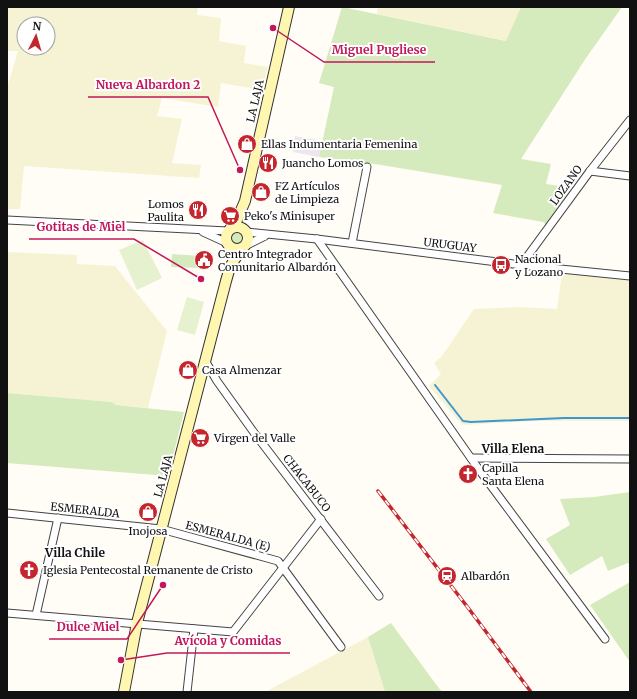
<svg xmlns="http://www.w3.org/2000/svg" width="637" height="699" viewBox="0 0 637 699" font-family="Merriweather,serif">
<style>
.industrial{fill:#eee6ef}
.farmland{fill:#f6f3d4;fill-rule:evenodd}
.green{fill:#d5ebbd}
.pitch{fill:#e6f2cf}
.lines{fill:none;stroke-linecap:round;stroke-linejoin:round}
.stream{stroke:#3f96cf;stroke-width:2}
.minor-casing{stroke:#444;stroke-width:9}
.secondary-casing{stroke:#333;stroke-width:12}
.minor{stroke:#fff;stroke-width:7}
.secondary{stroke:#fff6b0;stroke-width:10}
.rail-casing{stroke:#c4262e;stroke-width:3.5}
.rail{stroke:#fff;stroke-width:2;stroke-dasharray:6;stroke-linecap:butt}
.labels{text-anchor:middle;stroke-width:4;stroke-linejoin:round;paint-order:stroke}
.street-label{font-size:11px;fill:#111;stroke:#fff}
.poi-label{font-size:11px;fill:#111;stroke:#fff;text-anchor:start}
.neighbourhood-label{font-size:12px;font-weight:bold;fill:#111;stroke:#fff}
.leader{fill:none;stroke:#c2185b;stroke-width:1.5}
.callout-dot{fill:#c2185b;stroke:#fff;stroke-width:1.5}
.callout-label{font-size:12px;text-anchor:middle;font-weight:bold;fill:#c2185b;stroke:#fff;stroke-width:4;stroke-linejoin:round;paint-order:stroke}
</style>
<rect width="100%" height="100%" fill="#fffdf5"/>
<path class="industrial" d="M 295,136 L 322,141 L 319,157 L 293,152 Z"/>
<g class="farmland">
<path d="M 7,7 L 198,7 L 197,15 L 221,18 L 219,41 L 246,46 L 244,63 L 268,67 L 262,90 L 221,83 L 218,107 L 162,98 L 157,116 L 182,119 L 172,163 L 201,165 L 199,178 L 24,166 L 20,209 L 7,209 L 7,88 L 18,51 L 7,51 ZM 24,24 L 48,24 L 48,48 L 24,48 Z"/>
<path d="M 378,7 L 521,7 L 507,41 L 377,14 Z"/>
<path d="M 7,252 L 77,255 L 77,264 L 115,266 L 167,331 L 148,408 L 116,405 L 112,402 L 7,393 Z"/>
<path d="M 562,273 L 630,279 L 630,421 L 534,421 L 462,425 L 429,386 L 441,374 L 434,363 L 442,356 L 474,309 L 519,307 L 557,309 Z"/>
<path d="M 368,637 L 385,692 L 265,692 L 338,653 Z"/>
</g>
<g class="green">
<path d="M 342,7 L 506,41 L 521,7 L 622,7 L 586,58 L 521,159 L 551,164 L 546,184 L 566,187 L 572,190 L 546,225 L 543,222 L 493,213 L 502,185 L 375,164 L 319,157 L 334,87 L 319,83 Z"/>
<path d="M 241,229 L 246,233 L 246,239 L 237,245 L 232,244 C 228,236 233,230 241,229 Z"/>
<path d="M 172,254 L 200,256 L 199,268 L 171,267 Z"/>
<path d="M 7,393 L 112,402 L 116,405 L 184,412 L 168,476 L 7,463 Z"/>
<path d="M 630,492 L 630,565 L 628,563 L 608,571 L 602,556 L 570,575 L 546,539 L 570,525 L 560,499 L 594,497 Z"/>
<path d="M 630,582 L 630,662 L 590,605 Z"/>
<path d="M 391,623 L 435,683 L 442,692 L 385,692 L 368,637 Z"/>
</g>
<g class="pitch">
<path d="M 143,240 L 162,278 L 137,290 L 119,250 Z"/>
<path d="M 187,297 L 204,302 L 195,335 L 177,330 Z"/>
</g>
<g class="lines">
<path class="stream" d="M 435,385 L 463,421 L 471,422 L 564,418 L 630,418"/>
<g class="minor-casing">
<g id="minor">
<path d="M 590,171 L 630,176"/>
<path d="M 7,220 L 228,231"/>
<path d="M 203,232 L 227,243"/>
<path d="M 247,232 L 317,239 L 521,265 L 630,276"/>
<path d="M 317,239 L 480,471 L 605,639"/>
<path d="M 352,243 L 367,167"/>
<path d="M 247,245 L 265,236"/>
<path d="M 521,265 L 590,171 L 630,120"/>
<path d="M 206,362 L 217,381 L 255,434 L 379,596"/>
<path d="M 471,458 L 630,459"/>
<path d="M 7,513 L 161,529 L 278,561 L 341,647"/>
<path d="M 7,613 L 233,632 L 321,519"/>
<path d="M 36,615 L 58,518"/>
<path d="M 187,692 L 194,629"/>
</g>
</g>
<g class="secondary-casing">
<g id="secondary">
<circle cx="237" cy="238" r="11"/>
<path d="M 230,229 L 236,222 L 245,201 L 289,7"/>
<path d="M 124,692 L 137,623 L 226,281 L 230,267 L 241,249"/>
</g>
</g>
<use href="#minor" class="minor"/>
<use href="#secondary" class="secondary"/>
<g class="rail-casing">
<path id="rail" d="M 378,491 L 469,609 L 531,692"/>
</g>
<use href="#rail" class="rail"/>
</g>
<defs>
<g id="shop-disc" transform="scale(1)"><circle r="9.5" fill="#c4262e" stroke="#fff"/><path d="M-5-2.5h2.3a2.7 3.5 0 0 1 5.4 0H5L5.5 6h-11ZM-1.5-2.5h3a1.5 2.3 0 0 0-3 0Z" fill="#fff"/></g>
<g id="restaurant-disc" transform="scale(1)"><circle r="9.5" fill="#c4262e" stroke="#fff"/><path d="M-5-6h1v4h1v-4h1v4h1v-4h1v5L-1.5 .5V6h-2V.5L-5-1ZM5-6V6H3V1.5H1.5Q1.5-4 5-6Z" fill="#fff"/></g>
<g id="supermarket-disc" transform="scale(1)"><circle r="9.5" fill="#c4262e" stroke="#fff"/><path d="M-6-5.5h2.5l.6 2H6L4.5 2H-2.5L-4.4-4H-6ZM-1.5 3.2a1.3 1.3 0 1 0 .1 0ZM3 3.2a1.3 1.3 0 1 0 .1 0Z" fill="#fff"/></g>
<g id="civic-disc" transform="scale(1)"><circle r="9.5" fill="#c4262e" stroke="#fff"/><path d="M-.6-6.5H3V-4.5H.6V-3L4-1V1h2V6H-6V1h2V-1L-.6-3ZM-1.2 2.5V6h2.4V2.5Z" fill="#fff"/></g>
<g id="bus-disc" transform="scale(1)"><circle r="9.5" fill="#c4262e" stroke="#fff"/><path d="M-5-6H5V4H4V6H2V4H-2V6H-4V4H-5ZM-3.5-4V0h7V-4ZM-3.5 1.2v1.5H-2V1.2ZM2 1.2v1.5H3.5V1.2Z" fill="#fff"/></g>
<g id="church-disc" transform="scale(1)"><circle r="9.5" fill="#c4262e" stroke="#fff"/><path d="M-1.2-6h2.4v3.5h3.3v2.4h-3.3V6h-2.4V-.1h-3.3v-2.4h3.3Z" fill="#fff"/></g>
<g id="station-disc" transform="scale(1)"><circle r="9.5" fill="#c4262e" stroke="#fff"/><path d="M-3-6H3Q5-6 5-4V2Q5 4 3 4L4.5 6H3L1.5 4h-3L-3 6H-4.5L-3 4Q-5 4-5 2V-4Q-5-6-3-6ZM-3.5-4v3h7v-3ZM-3.5 1v1.5H-2V1ZM2 1v1.5H3.5V1Z" fill="#fff"/></g>
</defs>
<g fill-rule="evenodd">
<use href="#shop-disc" x="247" y="144"/>
<use href="#restaurant-disc" x="268" y="163"/>
<use href="#shop-disc" x="261" y="192"/>
<use href="#restaurant-disc" x="198" y="210"/>
<use href="#supermarket-disc" x="230" y="216"/>
<use href="#civic-disc" x="204" y="260"/>
<use href="#bus-disc" x="501" y="265"/>
<use href="#shop-disc" x="188" y="370"/>
<use href="#supermarket-disc" x="200" y="438"/>
<use href="#church-disc" x="468" y="474"/>
<use href="#shop-disc" x="148" y="512"/>
<use href="#church-disc" x="29" y="570"/>
<use href="#station-disc" x="447" y="576"/>
</g>
<g class="labels">
<g class="street-label">
<text transform="translate(255 101) rotate(-77)" y="4">LA LAJA</text>
<text transform="translate(566 185) rotate(-54)" y="4">LOZANO</text>
<text transform="translate(450 245) rotate(7)" y="4">URUGUAY</text>
<text transform="translate(163 476) rotate(-75)" y="4">LA LAJA</text>
<text transform="translate(307 483) rotate(52)" y="4">CHACABUCO</text>
<text transform="translate(85 510) rotate(6)" y="4">ESMERALDA</text>
<text transform="translate(228 536) rotate(15)" y="4">ESMERALDA (E)</text>
</g>
<g class="poi-label">
<text x="261" y="148">Ellas Indumentaria Femenina</text>
<text x="282" y="167">Juancho Lomos</text>
<text x="275" y="190">FZ Artículos<tspan x="275" dy="13">de Limpieza</tspan></text>
<text x="184" y="208" text-anchor="end">Lomos<tspan x="184" dy="13">Paulita</tspan></text>
<text x="244" y="220">Peko's Minisuper</text>
<text x="218" y="258">Centro Integrador<tspan x="218" dy="13">Comunitario Albardón</tspan></text>
<text x="515" y="263">Nacional<tspan x="515" dy="13">y Lozano</tspan></text>
<text x="202" y="374">Casa Almenzar</text>
<text x="214" y="442">Virgen del Valle</text>
<text x="482" y="472">Capilla<tspan x="482" dy="13">Santa Elena</tspan></text>
<text x="148" y="535" text-anchor="middle">Inojosa</text>
<text x="43" y="574">Iglesia Pentecostal Remanente de Cristo</text>
<text x="461" y="580">Albardón</text>
</g>
<g class="neighbourhood-label">
<text x="513" y="453">Villa Elena</text>
<text x="75" y="557">Villa Chile</text>
</g>
</g>
<path class="leader" d="M273 28L324 62H435M240 170L208 97H88M201 279L134 239H29M163 585L127 639H49M121 660L167 653H290"/>
<g class="callout-dot">
<circle cx="273" cy="28" r="4"/>
<circle cx="240" cy="170" r="4"/>
<circle cx="201" cy="279" r="4"/>
<circle cx="163" cy="585" r="4"/>
<circle cx="121" cy="660" r="4"/>
</g>
<g class="callout-label">
<text x="379" y="54">Miguel Pugliese</text>
<text x="148" y="89">Nueva Albardon 2</text>
<text x="81" y="231">Gotitas de Miel</text>
<text x="88" y="631">Dulce Miel</text>
<text x="228" y="645">Avícola y Comidas</text>
</g>
<rect width="637" height="699" fill="none" stroke="#111111" stroke-width="16"/>
<g transform="translate(36 36) rotate(5)"><circle r="19" fill="#ffffff" stroke="#a0a0a0"/>
<path d="M0-3L7 15L0 10L-7 15Z" fill="#c4262e"/>
<text y="-6" font-size="11" font-weight="bold" text-anchor="middle" fill="#111111">N</text>
</g>
</svg>
